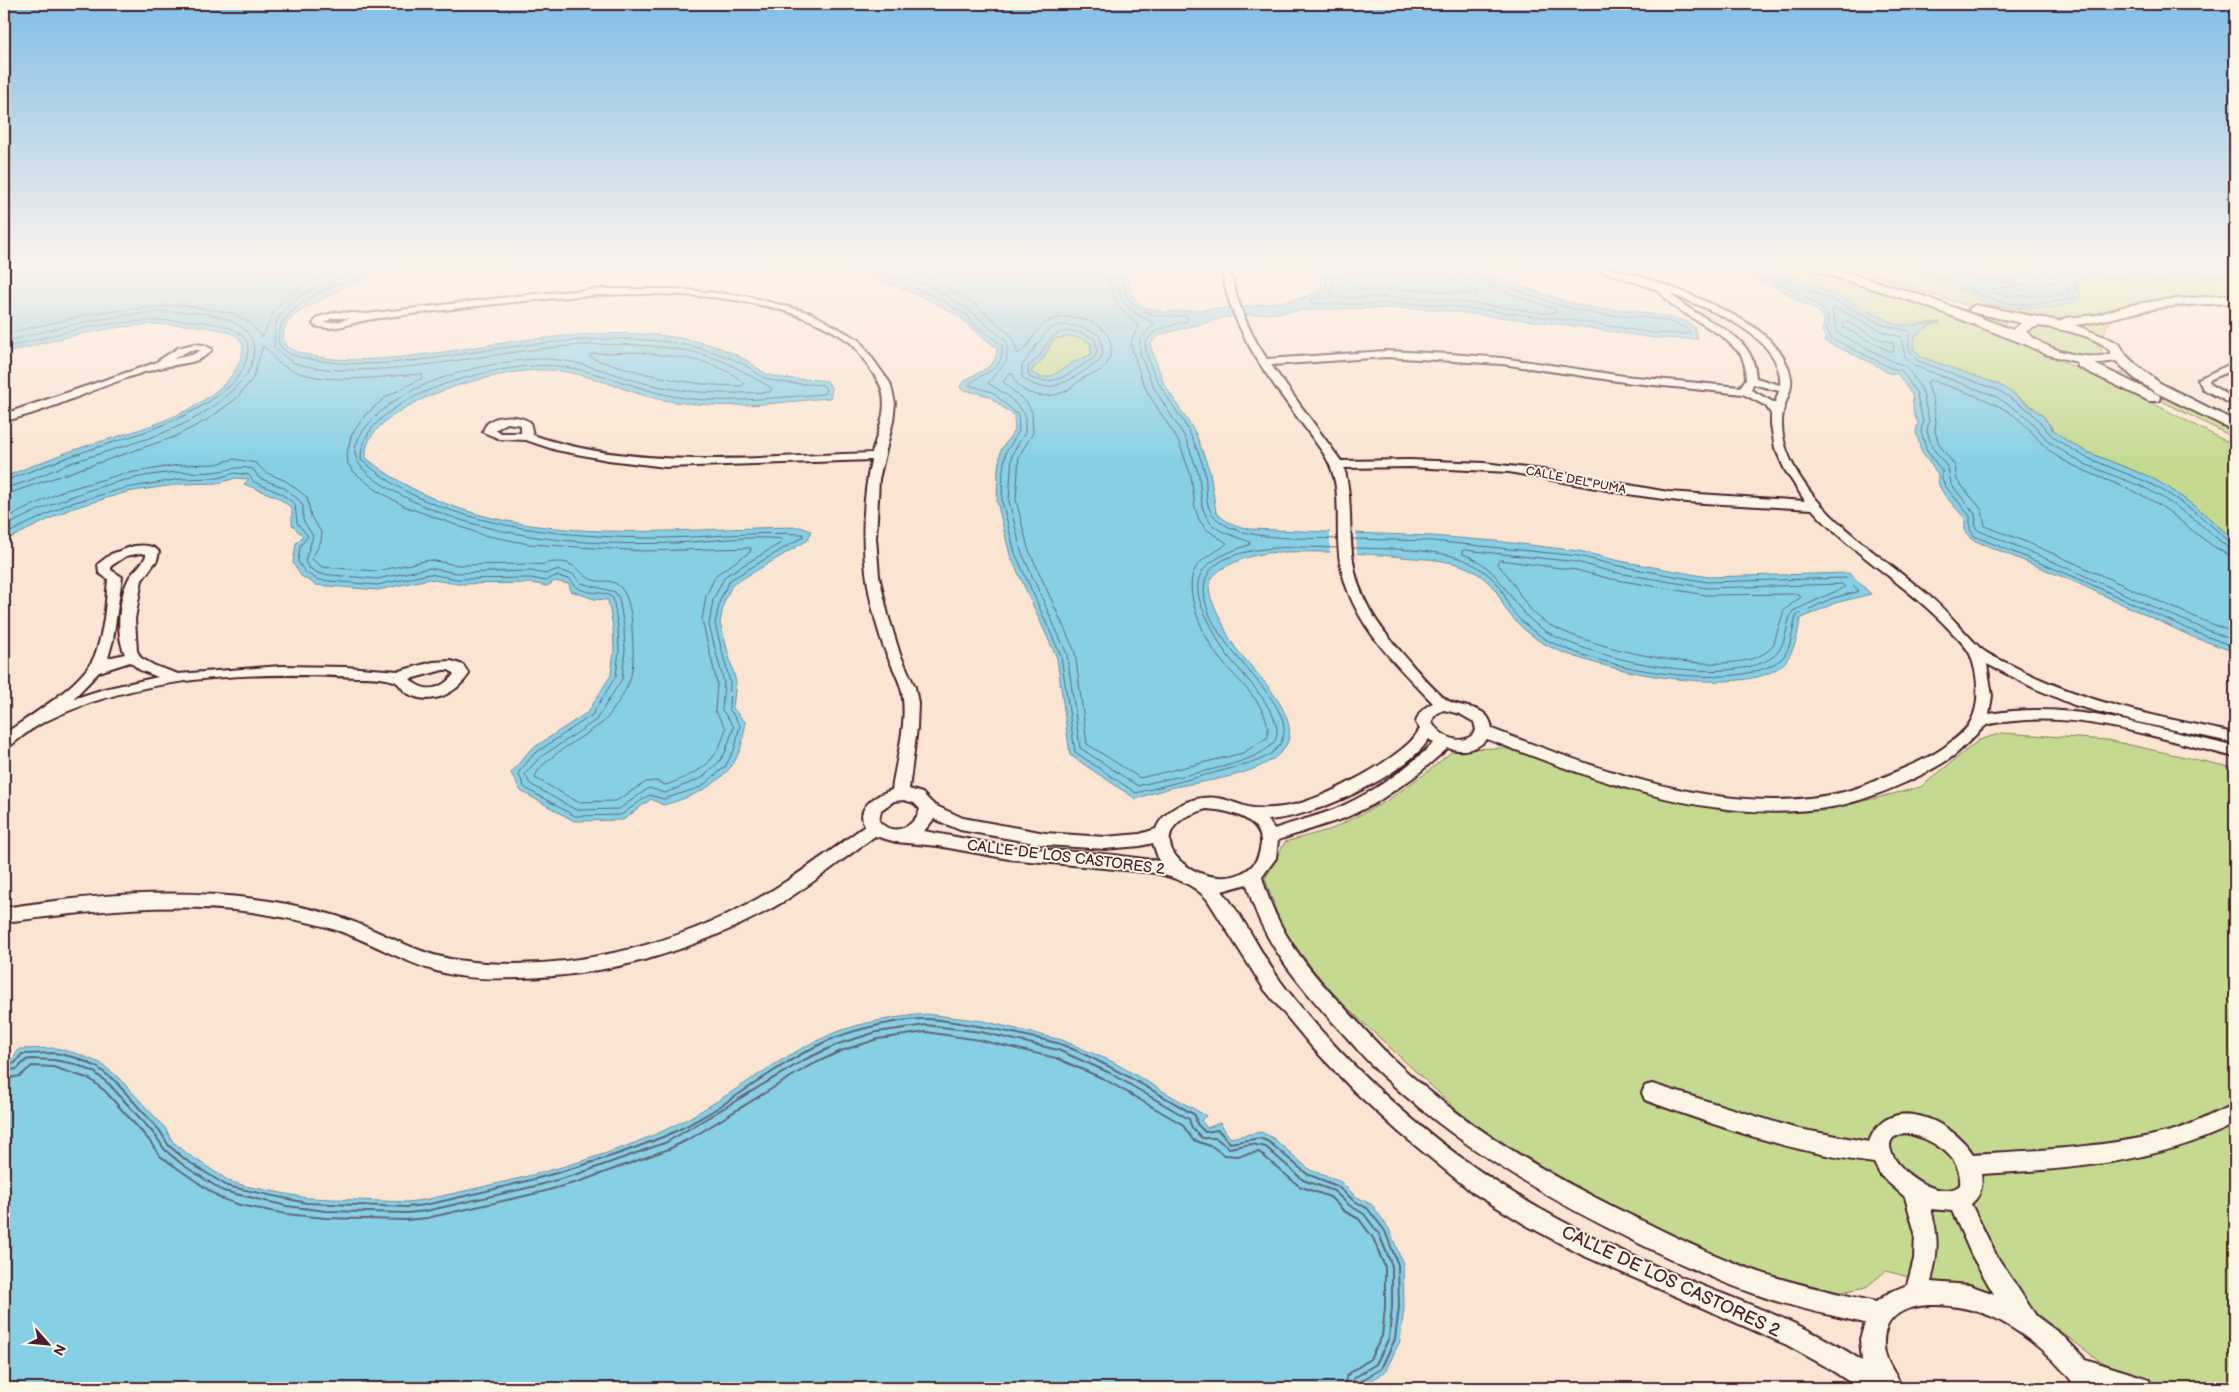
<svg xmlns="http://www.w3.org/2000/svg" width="2239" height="1392" viewBox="0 0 2239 1392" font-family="'Balsamiq Sans',sans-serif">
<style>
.green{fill:#c4da90;stroke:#877c5e}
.water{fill:#86d0e6;stroke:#6e899b;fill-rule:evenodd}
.pier{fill:#fae5d2}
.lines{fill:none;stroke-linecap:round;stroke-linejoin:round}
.shore-far1{stroke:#626676;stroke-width:1}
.shore{stroke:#626676;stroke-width:2}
.minor-casing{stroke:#4a1f2b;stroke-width:4}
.tertiary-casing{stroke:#4a1f2b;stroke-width:4}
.minor{fill:#fcf5e5;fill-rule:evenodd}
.tertiary{fill:#fcf5e5;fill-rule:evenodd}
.labels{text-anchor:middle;stroke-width:4;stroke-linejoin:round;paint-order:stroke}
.far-street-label{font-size:12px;fill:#4a1f2b;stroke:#fcf5e5}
.street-label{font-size:15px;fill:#4a1f2b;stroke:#fcf5e5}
.near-street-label{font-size:18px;fill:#4a1f2b;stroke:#fcf5e5}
</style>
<rect width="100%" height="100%" fill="#fae5d2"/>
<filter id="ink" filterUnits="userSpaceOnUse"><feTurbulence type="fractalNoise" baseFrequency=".02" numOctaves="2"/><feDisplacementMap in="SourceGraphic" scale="10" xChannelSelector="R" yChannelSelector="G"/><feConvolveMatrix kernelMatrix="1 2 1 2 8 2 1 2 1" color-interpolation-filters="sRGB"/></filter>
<g filter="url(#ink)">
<g class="green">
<path d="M 1762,266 L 1803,266 L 1960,319 L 2005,336 L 2133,393 L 2235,446 L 2235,541 L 2201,511 L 2169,488 L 2150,477 L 2087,452 L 2067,441 L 2056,433 L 2043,416 L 2033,407 L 2000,385 L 1921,357 L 1913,348 L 1915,336 L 1929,326 L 1941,323 L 1935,322 L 1906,326 L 1892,323 L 1852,302 Z"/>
<path d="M 1817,266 L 1827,266 L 1844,271 L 1962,309 L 2004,319 L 2006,322 L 2002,326 Z"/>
<path d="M 1844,266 L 2044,268 L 2066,266 L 2235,266 L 2235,297 C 2204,298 2171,299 2140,304 C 2113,308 2089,320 2062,320 C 1987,319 1915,287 1844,266 Z"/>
<path d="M 2235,302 C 2220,311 2101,300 2105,334 L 2103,335 L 2070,324 L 2096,322 L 2154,307 Z"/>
<path d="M 2035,327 C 2057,328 2092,332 2103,353 C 2091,363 2030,343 2028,329 Z"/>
<path d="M 1070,336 L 1081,338 L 1091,343 L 1091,355 C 1085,358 1078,360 1072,363 C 1059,371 1047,384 1032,373 L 1032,369 L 1043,359 L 1053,339 Z"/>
<path d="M 2120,373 L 2127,373 L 2159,394 L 2235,433 L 2235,438 L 2110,375 Z"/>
<path d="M 2002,733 L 2107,740 L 2235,768 L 2235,1388 L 2176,1388 L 2124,1373 L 2097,1359 L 2032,1310 L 1886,1271 L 1866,1287 L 1838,1293 L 1740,1268 L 1641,1223 L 1482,1133 L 1329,991 L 1282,928 L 1265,879 L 1285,842 L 1332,829 L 1385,802 L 1426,773 L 1455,749 L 1504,748 L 1625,787 L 1731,812 L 1823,811 L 1921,787 L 1979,740 Z"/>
</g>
<g class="water">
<path d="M 4,266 L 427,266 C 412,268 396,270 382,274 C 362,279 342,287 325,298 C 308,308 275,319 285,345 C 332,378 468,346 525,340 C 582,334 642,328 699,342 C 715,345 734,353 748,361 C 754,365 760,371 767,374 C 785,381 808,378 827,381 L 832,389 L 830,398 C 792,401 751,407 713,405 C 691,404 667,402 646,396 C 613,386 582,371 547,370 C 504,368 386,398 368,443 C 366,447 366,453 366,458 C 487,556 656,528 800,527 L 811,531 L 808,540 L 732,585 L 724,602 L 720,623 L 736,682 L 733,708 L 746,723 C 744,731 743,741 740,750 C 728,782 694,797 663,805 L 651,799 L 623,820 L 574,821 L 521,791 L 511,773 L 530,750 L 588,712 L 611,675 L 614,650 L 613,627 L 608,600 L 594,599 L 571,591 L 569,584 L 555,581 L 547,586 L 531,583 L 456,584 L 429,579 L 378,590 L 316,585 L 301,576 L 293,563 L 296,543 L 303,536 L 292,525 L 292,508 L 277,497 L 244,484 L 249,479 L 235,478 L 219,483 L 181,484 L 127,492 L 70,509 L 4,541 L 4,477 C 32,466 60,454 89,445 C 134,431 187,419 223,385 C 233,376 243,360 243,347 C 242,335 226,331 216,329 C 146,315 72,334 4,354 Z"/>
<path d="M 813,266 L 1124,266 L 1129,279 L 1131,294 L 1135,299 L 1144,307 L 1165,312 L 1245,307 L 1298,299 L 1316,293 L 1322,285 L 1316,266 L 1463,266 L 1568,302 L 1599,309 L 1629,310 L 1686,321 L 1694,327 L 1698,339 L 1654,338 L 1576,326 L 1431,309 L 1387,308 L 1323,309 L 1227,317 L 1162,334 L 1156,337 L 1150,345 L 1164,384 L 1196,434 L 1210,472 L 1216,512 C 1224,522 1237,526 1249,529 L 1432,536 L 1495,541 L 1579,551 L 1615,560 L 1708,577 L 1849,573 L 1871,594 L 1835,603 L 1800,619 C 1798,634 1795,650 1785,662 C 1749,704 1579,668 1538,640 C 1528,633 1515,622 1508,612 C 1503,607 1502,600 1498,594 C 1490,582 1477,571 1463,566 C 1443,559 1422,559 1402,557 C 1362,553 1323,551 1283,552 C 1264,552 1245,557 1229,565 C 1199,579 1209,596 1221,620 C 1225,629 1229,639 1235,647 C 1251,669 1305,717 1285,747 C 1266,776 1201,781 1170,788 C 1159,791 1147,795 1136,799 L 1070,755 L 1057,658 L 1010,555 L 997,501 L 998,468 L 1001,450 L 1015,429 L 1014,416 L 989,396 L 961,389 L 960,386 C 971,371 998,372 997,348 L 966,323 L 965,321 C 920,289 868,276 813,266 ZM 1070,336 L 1081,338 L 1091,343 L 1091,355 C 1084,358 1078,360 1072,363 C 1059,371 1047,384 1032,373 L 1032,369 L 1043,359 L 1053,339 Z"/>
<path d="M 1711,266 L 1762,266 L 1805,282 L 1852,302 L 1885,320 L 1899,325 L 1921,325 L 1940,322 L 1941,323 L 1929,326 L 1915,336 L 1913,348 L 1921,357 L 2000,385 L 2011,392 L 2043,416 L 2052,429 L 2067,441 L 2087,452 L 2150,477 L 2169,488 L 2201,511 L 2235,541 L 2235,652 L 2193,637 L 2075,582 L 1971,539 L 1965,530 L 1965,519 C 1956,506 1935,491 1938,474 L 1922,453 L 1916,432 L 1918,422 L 1914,415 L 1912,395 L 1898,374 L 1888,373 L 1876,365 L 1824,341 L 1826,337 L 1822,332 C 1823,327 1825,322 1823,317 C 1817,307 1805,306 1797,300 C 1777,284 1738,274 1711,266 Z"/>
<path d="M 2090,266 L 2149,272 L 2156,272 L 2169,266 L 2235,266 L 2235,276 C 2214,274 2195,282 2173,283 C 2143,283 2114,276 2083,279 L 2078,285 L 2081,297 C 2069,312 2007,309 1988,304 C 1978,301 1971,293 1961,289 C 1948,284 1934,283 1924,271 C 1942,256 1972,274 1991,277 C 2003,279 2013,274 2025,272 C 2046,270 2069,268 2090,266 Z"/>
<path d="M 926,1014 L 983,1021 L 1062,1040 L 1113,1062 L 1206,1116 L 1201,1120 L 1207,1128 L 1220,1123 L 1230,1138 L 1261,1132 L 1273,1138 L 1310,1170 L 1341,1182 L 1355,1196 L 1372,1205 L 1389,1229 L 1403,1264 L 1404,1308 L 1400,1341 L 1385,1372 L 1359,1388 L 4,1388 L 4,1060 L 13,1059 L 19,1049 L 56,1048 L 78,1054 L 100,1063 L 118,1077 L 165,1128 L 173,1142 L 189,1155 L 229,1181 L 245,1186 L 307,1198 L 407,1202 L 424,1200 C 505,1182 587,1165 663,1131 C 723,1104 773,1058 834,1033 C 863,1022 895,1017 926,1014 Z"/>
</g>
<path class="pier" d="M 1330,531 L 1356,532 L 1357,556 L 1330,555 Z"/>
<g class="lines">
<g class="shore-far1">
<path d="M 840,266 L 891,278 L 938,298 L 968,316 L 971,322 L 1002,345 C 1004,373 985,369 969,385 L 992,392 L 1018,415 L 1019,431 L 1006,452 L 1003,469 L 1002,501 L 1015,553 L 1061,656 L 1075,752 L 1136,793 L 1252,763 C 1265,758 1279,752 1283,737 C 1296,697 1194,639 1205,582 C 1213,541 1306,547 1337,548"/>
<path d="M 868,266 L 930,286 L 972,312 L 1007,342 L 1007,360 L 988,383 L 1008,396 L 1025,414 L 1025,433 L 1012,454 L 1009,501 L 1021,551 L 1067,654 L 1080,748 L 1138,786 C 1170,776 1256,767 1274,742 C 1290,719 1238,671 1226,653 C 1218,643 1214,631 1208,620 C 1183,574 1206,559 1249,545 L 1250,542 L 1223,532 L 1212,525 L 1206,516 L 1202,506 L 1199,475 L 1186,439 L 1154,388 L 1140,354 L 1140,340 L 1154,323 C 1120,307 1122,301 1113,266"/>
<path d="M 896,266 L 934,280 L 976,305 L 1011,335 L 1018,354 C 1032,346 1034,328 1049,321 C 1075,309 1124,326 1108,362 C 1103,372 1093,373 1083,378 C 1078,381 1074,386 1068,390 C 1053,398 1031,399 1018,385 C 1015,381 1014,376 1011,372 L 1003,382 L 1027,403 L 1032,412 L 1033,433 L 1019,456 L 1016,500 L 1028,548 L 1075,652 L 1087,744 L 1140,778 L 1243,753 L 1268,737 C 1271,705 1237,681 1219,658 C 1205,639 1182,592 1195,569 C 1202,556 1218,553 1227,543 L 1207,530 L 1199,520 L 1195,507 L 1191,476 L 1179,442 L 1148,393 L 1141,377 L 1131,346 L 1132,339 L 1139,326 C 1114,309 1113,294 1105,266"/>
<path d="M 1119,266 L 1124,280 L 1126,296 L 1137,308 L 1157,316 L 1186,316 L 1189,318 L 1187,321 L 1160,329 L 1153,333 L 1145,343 C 1149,381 1177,405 1192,438 C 1197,449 1203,463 1205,474 C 1207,484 1205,495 1208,505 C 1219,544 1304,537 1337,539"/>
<path d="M 1322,266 L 1327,286 L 1319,297 L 1311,300 L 1312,304 L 1431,304 L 1577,321 L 1654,333 L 1688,334 L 1690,332 C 1672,314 1622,318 1597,314 C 1553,307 1510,287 1468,273 L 1464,266"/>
<path d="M 1328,266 L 1334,284 L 1330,294 L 1332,297 L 1432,298 L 1544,313 L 1556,312 L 1555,309 L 1464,278 L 1459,273 L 1458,266"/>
<path d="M 1336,266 L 1343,289 L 1431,290 L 1477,295 L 1477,291 L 1455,280 L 1450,266"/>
<path d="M 1728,266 C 1763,277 1804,288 1828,316 L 1827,330 L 1831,338 L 1891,368 L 1902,371 L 1917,394 L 1923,422 L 1921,432 L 1927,451 L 1942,471 L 1942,480 L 1946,487 L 1970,516 L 1970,529 L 1974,536 L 2077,578 L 2195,632 L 2235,647"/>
<path d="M 1764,266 L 1767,273 L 1849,307 L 1883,325 L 1909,331 L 1909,350 L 1918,361 L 1998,390 L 2030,411 L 2053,437 L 2065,445 L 2085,457 L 2147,482 L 2167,493 L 2198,514 L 2230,542 L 2235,543"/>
<path d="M 1935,266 L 1934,274 C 1943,278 1953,281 1963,285 C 1970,288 1976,293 1983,296 C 2009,308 2047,305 2074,298 L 2078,277 L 2086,273 L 2105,273 L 2106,266"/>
<path d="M 1954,266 L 1958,273 L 1988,282 L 2002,283 L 2023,277 L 2073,273 L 2077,271 L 2078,266"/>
<path d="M 2171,266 L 2167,274 L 2168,277 L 2235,271"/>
<path d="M 2064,281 L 2067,282 L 2068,292 L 2060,295 L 2006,296 L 1993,292 L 1994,289 Z"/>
<path d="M 1846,321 L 1877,338 L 1893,343 L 1894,351 L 1891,352 L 1844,328 L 1843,323 Z"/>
<path d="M 1062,325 C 1076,325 1088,328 1100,336 L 1103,352 L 1100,361 C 1074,376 1049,401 1022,377 L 1022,366 L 1046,332 L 1054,327 Z"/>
<path d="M 1070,331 L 1082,333 L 1095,339 L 1097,352 L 1094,358 C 1072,371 1055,389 1029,377 L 1028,367 C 1032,363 1036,360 1040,355 C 1050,340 1049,333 1070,331 Z"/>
<path d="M 4,334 L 100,312 L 182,305 L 232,313 L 250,323 L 262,337 C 268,328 269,318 276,309 C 293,287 323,276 348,266"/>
<path d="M 4,342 C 59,327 197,290 244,329 C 257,340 255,356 249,370 C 247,376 241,381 237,385 C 196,432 127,443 71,463 C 49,471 27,484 4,488"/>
<path d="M 4,348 C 37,340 70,329 103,325 C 129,322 244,309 248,347 C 249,362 238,380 226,389 C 186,422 137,434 89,450 C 61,459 32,471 4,481"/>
<path d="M 635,352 C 668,356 721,358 744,384 L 742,386 C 698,386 657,378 615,365 C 606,363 597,361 589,356 L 591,354 Z"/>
<path d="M 4,495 L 174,437 L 207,420 L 237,398 L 253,378 L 263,346 C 269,349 271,355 276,360 C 279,364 287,368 292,370 C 328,386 383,376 422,374 L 422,378 L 386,397 L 365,415 L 351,436 L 347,454 L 348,464 L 354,472 L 375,489 L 404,506 L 483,535 L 529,544 L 645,551 L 751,548 L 750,552 L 716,575 L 706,596 L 702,620 L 717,683 L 715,711 L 726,728 C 716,765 700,772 666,785 L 656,781 L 646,782 L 616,801 L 578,802 L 535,778 C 537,761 587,735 602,723 C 609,718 626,691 629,682 C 635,666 633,645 632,629 C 632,615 628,586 612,582 C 604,580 594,583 587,577 C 577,569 571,561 557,562 C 546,562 544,566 531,564 L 458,565 L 429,560 L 377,571 L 322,567 L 312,559 L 321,541 L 322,533 L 311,517 L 307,497 L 286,481 L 265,472 L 256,463 L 234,459 L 216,464 L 179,465 L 122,474 L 63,491 L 4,519"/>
<path d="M 4,527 C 58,499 119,475 181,472 C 191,472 202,473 212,472 C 226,471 238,465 253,469 L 259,478 L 283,487 L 299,500 L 303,506 L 303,520 L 313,536 L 305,561 L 309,568 L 320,574 L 377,579 L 429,568 L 457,573 L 531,571 L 545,574 L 556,570 L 573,574 L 581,583 L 615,592 L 619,598 L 624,627 L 625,650 L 622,679 L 596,720 L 538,759 L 525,774 L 530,784 L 576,810 L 619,809 L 649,788 L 665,793 L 702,778 L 718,763 L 725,753 L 734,727 L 722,710 L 724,683 L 709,625 L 713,600 L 725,576 L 781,543 L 782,539 C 746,535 709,542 673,543 C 574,546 472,538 385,486 C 349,464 345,447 376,416 C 409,382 477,365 523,360 C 572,354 606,374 652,385 C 691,394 730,394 770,392 L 772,388 C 755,379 739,368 722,361 C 696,350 665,347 637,345 C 556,340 476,361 396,368 C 363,370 327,373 295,363 C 287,360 280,352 274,347 C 275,339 274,328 277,320 C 290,293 343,276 369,266"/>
<path d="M 4,535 L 68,504 L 126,488 L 181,479 L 218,478 L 235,473 L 249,475 L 254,482 L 280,493 L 295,504 L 297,523 L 308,536 L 300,546 L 298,562 L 305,572 L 318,580 L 377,585 L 429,574 L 457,579 L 531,578 L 546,581 L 555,576 L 570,579 C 584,600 599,587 613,598 L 618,627 L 619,650 L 616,676 L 592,715 L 534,754 L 518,773 L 525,788 L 575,816 L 621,815 L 649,795 L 664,799 L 701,787 L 725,767 L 735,748 L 740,725 L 729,709 L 730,682 L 715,624 L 720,600 L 730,580 L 803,537 L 803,534 C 750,531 697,539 644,538 C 565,536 483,529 411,494 C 393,485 377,472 361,460 C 358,394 506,361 556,366 C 603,370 645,395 692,399 C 736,403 780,397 824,394 L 826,389 L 823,385 C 806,383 787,385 771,380 C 759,377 752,368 741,363 C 712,349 680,342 647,340 C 607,337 566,341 526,345 C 453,353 383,373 309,359 C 298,357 277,353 278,337 C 280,299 364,273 395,266"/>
<path d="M 1352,539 L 1432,541 L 1579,556 L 1614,565 L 1707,582 L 1846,578 L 1858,590 L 1857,592 L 1833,598 L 1797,615 C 1791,629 1793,650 1780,660 C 1733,696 1585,666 1539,635 C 1529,628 1518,619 1511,609 C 1507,604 1506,597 1503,592 C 1496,579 1482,569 1469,562 C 1440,548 1386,549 1353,548"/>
<path d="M 1465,550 L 1577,562 L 1612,572 L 1707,588 L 1842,584 L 1845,587 L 1793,611 C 1785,624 1787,646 1774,656 C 1729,690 1580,658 1538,626 C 1507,603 1503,568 1463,554 L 1462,551 Z"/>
<path d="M 2235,550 L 2227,547 L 2194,519 L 2163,498 L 2145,488 L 2082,463 L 2061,450 L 2048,441 L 2026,416 L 1995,396 L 1915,366 L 1905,357 L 1901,337 L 1884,332 L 1835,308 L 1832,309 L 1837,333 L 1894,362 L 1906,366 L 1922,390 L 1929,421 L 1927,431 L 1932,447 L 1948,468 L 1951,484 L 1975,514 L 1976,528 L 1979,531 C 2066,564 2148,608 2235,641"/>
<path d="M 2235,557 C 2206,548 2179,515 2151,500 C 2121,483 2087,475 2058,457 C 2043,448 2035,434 2023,423 C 1998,400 1961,391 1930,380 L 1927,382 L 1933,400 L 1936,421 L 1935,431 L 1939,444 L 1955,466 L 1957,480 L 1982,510 L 1985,526 C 2070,557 2150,601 2235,633"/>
<path d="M 1500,560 L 1576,570 L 1611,579 L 1706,595 L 1799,594 L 1801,597 L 1784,610 L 1773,646 C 1741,686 1583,647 1545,622 C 1520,605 1517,582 1497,564 Z"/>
</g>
<g class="shore">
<path d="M 4,1065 L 15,1063 L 22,1054 L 55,1053 L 77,1058 L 97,1067 L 115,1081 L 160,1131 L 169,1146 L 186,1160 L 227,1186 L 307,1203 L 407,1207 L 425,1205 C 506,1187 588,1168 665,1136 C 725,1111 774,1063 834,1038 C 857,1029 903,1018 928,1019 C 958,1021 989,1028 1018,1034 C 1033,1038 1049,1040 1063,1045 C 1109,1064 1152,1090 1195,1115 L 1197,1124 L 1205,1132 L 1218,1130 L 1230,1143 L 1260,1138 L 1269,1142 L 1307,1174 L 1337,1186 L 1353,1200 L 1368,1209 L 1385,1231 L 1398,1265 L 1399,1307 L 1395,1339 L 1381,1369 L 1359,1382 L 1357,1388"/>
<path d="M 4,1071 L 17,1069 L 26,1060 L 31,1059 L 54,1060 L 75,1064 L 94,1072 L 110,1085 L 155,1135 L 165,1150 L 183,1165 L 223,1191 L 287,1206 L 326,1211 L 407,1213 L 426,1211 L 536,1186 L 578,1174 L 667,1142 L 804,1060 L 838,1044 L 877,1032 L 926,1025 L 981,1032 L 1058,1050 L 1108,1072 L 1189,1119 L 1192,1128 L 1202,1138 L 1216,1138 L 1229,1148 L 1252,1144 L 1266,1147 L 1303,1180 L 1334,1191 L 1349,1205 L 1364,1214 L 1379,1234 L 1392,1266 L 1392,1307 L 1389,1338 L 1376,1364 L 1354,1378 L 1351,1388"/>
<path d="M 4,1079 L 20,1076 L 32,1066 L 53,1067 L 90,1079 L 105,1091 L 149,1140 L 160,1156 L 220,1198 L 240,1205 L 286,1214 L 325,1218 L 406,1220 L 427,1218 L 538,1193 L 581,1181 L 669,1149 L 693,1137 L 807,1067 L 841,1051 L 878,1039 L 926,1032 L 979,1040 L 1056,1058 L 1104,1079 L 1182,1124 L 1193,1140 L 1213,1147 L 1224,1155 L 1237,1156 L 1259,1152 L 1299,1186 L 1330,1197 L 1344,1211 L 1359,1219 L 1373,1238 L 1385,1267 L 1385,1307 L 1382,1336 L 1370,1359 L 1347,1375 L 1343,1388"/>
</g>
<g class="minor-casing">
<g id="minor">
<path d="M 1221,266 L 1229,266 C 1236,300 1247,330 1267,359 L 1386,351 L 1451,354 L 1502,358 L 1624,376 L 1740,387 L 1746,379 L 1745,366 L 1741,354 L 1722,336 L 1673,306 L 1658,290 L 1588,266 C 1625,265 1736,309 1764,335 C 1777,346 1788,361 1791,378 C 1793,390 1785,401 1783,412 C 1777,443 1797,476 1816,499 C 1847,535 1886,561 1922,590 C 1944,607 1961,629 1980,648 C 1989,656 2004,661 2015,667 C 2084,703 2159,717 2235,733 L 2235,743 L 2137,722 L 2074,705 L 2034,688 L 1987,664 L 1992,696 L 1989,714 C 2047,704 2100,714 2157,728 C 2183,734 2209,740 2235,747 L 2235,757 C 2163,740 2089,713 2014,721 C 2005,722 1995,722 1987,725 C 1983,726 1960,752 1952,757 C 1923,777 1867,801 1832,807 C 1713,827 1596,780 1487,739 C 1476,751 1462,752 1448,748 L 1414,777 L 1374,804 L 1345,818 L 1278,840 L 1276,858 L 1262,877 C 1278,937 1312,974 1354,1018 C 1368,1033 1382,1049 1397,1063 C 1470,1131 1559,1182 1649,1224 C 1685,1242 1721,1259 1759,1272 C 1797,1285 1837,1293 1876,1302 L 1890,1292 L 1907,1285 L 1914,1259 L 1915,1233 L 1905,1197 L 1881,1176 L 1874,1163 C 1795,1153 1719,1127 1645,1100 L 1642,1093 L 1645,1086 L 1652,1084 L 1794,1128 L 1869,1142 C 1887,1091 1952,1120 1973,1154 C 2039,1150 2106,1148 2171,1131 C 2194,1125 2213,1112 2235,1105 L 2235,1124 C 2155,1164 2069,1169 1981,1174 C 1983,1186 1981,1196 1971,1204 L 1996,1255 L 2036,1316 L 2063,1336 L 2085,1359 L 2149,1379 L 2152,1388 L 2077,1388 C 2057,1360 2028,1336 1997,1319 C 1965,1303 1880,1289 1884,1347 C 1885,1363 1897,1374 1902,1388 L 1859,1388 L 1825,1366 L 1787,1345 L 1582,1255 L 1526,1225 L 1472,1192 L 1400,1133 L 1354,1091 L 1312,1047 L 1264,989 L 1207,899 C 1193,884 1176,878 1156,873 L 1009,859 L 938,846 L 896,842 L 875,836 C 844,858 814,883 781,903 C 701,949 611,976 518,978 C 492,979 465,979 440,972 C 405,963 375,944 342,932 C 313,922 282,917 252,912 C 168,901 86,912 4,922 L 4,908 C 113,891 226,884 333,915 C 376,927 413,954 457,960 C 563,975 680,946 771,891 C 804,871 834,848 865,826 C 854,807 878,794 892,790 C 896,758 908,724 902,692 C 898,674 886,657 881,639 C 862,580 858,521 871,460 L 666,467 L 608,460 L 556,450 L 526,440 L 500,439 L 483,432 C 487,413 517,414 530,422 L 533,435 C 640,472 761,456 872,453 C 877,433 887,414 883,394 C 881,382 873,374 867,364 C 862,358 857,348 851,343 C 744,264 528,301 403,315 C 390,317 376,318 362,321 C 345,325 333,331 315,326 L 313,324 L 318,317 L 337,312 L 366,314 L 534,294 L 604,289 L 676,289 L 746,296 L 811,313 L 859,340 L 890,383 L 895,403 L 893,421 L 879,479 L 876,538 L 879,576 L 888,615 L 900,654 L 915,687 L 918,703 L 917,728 L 909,789 L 922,793 L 934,805 L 963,818 L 1045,833 L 1105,837 L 1140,834 L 1156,829 C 1164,808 1195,795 1216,798 C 1229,799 1240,806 1253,808 C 1262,809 1274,808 1283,807 C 1317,803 1383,767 1408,744 C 1413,740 1416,734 1420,729 L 1416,723 C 1418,713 1424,707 1433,703 C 1393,662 1350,621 1340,562 C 1334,526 1345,486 1324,454 C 1283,395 1231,339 1221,266 ZM 1671,294 C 1707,308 1784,336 1780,385 L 1756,378 C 1754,328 1700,324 1671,294 ZM 332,318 L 351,318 L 337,322 L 324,323 ZM 1386,357 L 1502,364 L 1624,382 L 1743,394 L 1766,406 L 1771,414 L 1771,425 L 1775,448 L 1785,470 L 1805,501 L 1668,492 L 1550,471 L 1484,463 L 1410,460 L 1341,461 L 1271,365 ZM 1753,384 L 1779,391 L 1775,403 L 1751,390 ZM 507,423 L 521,425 L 521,433 L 501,433 L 495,430 ZM 1410,467 L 1509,472 L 1634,495 L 1686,502 L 1812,509 C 1852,554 1905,583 1947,627 C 1954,635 1965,644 1970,654 C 1978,673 1981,703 1971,721 C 1966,731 1955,739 1946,746 C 1930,758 1911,765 1893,773 C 1877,780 1861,788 1844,792 C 1729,820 1598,769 1492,729 C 1489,703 1462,710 1447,700 C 1433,690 1413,666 1402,653 C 1378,626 1357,596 1353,560 C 1348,529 1353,498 1344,468 ZM 1444,710 L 1460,714 L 1474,722 L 1476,730 C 1465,749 1441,737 1432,723 C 1433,715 1437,713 1444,710 ZM 1429,739 L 1434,743 C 1405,770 1370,795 1333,810 C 1314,817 1294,822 1274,829 L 1268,820 C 1312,818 1405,776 1429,739 ZM 904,800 L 914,803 L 920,809 C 915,827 893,838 879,821 L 881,810 L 894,801 ZM 1206,809 C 1228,810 1268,819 1260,849 C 1259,856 1257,860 1252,866 C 1217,900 1136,849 1185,817 C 1191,814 1199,812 1206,809 ZM 934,819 L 960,830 L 1045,845 L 1105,849 L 1140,846 L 1153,843 L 1159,861 L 1114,855 L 1009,847 L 924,831 ZM 1247,884 C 1261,942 1300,986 1339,1029 C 1354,1045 1368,1063 1385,1078 C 1460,1147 1547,1199 1638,1243 C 1679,1263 1719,1282 1761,1296 C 1795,1308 1830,1315 1865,1323 L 1860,1339 L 1862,1361 C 1815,1329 1761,1309 1708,1288 C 1651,1265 1595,1240 1542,1210 C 1446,1156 1351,1073 1284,986 C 1261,956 1246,919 1222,891 ZM 1904,1133 C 1929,1137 1963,1155 1960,1185 C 1937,1206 1876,1156 1893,1138 C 1896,1136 1901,1134 1904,1133 ZM 1931,1209 L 1952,1211 L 1972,1256 L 1994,1294 L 1969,1285 L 1931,1282 C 1938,1252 1939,1238 1931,1209 Z"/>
<path d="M 194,344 L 204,345 L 212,349 C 202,364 181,363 164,367 C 110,379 57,410 4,421 L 4,414 L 155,363 L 178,348 ZM 190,350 L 201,350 L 192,355 L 173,359 Z"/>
<path d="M 2235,362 L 2235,369 L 2209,380 L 2211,385 L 2235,399 L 2235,406 L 2203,389 L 2198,379 Z"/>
<path d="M 134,546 C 142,545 154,545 159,552 L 157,560 L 142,580 L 135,619 L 137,651 L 141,658 L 155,666 L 178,674 L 281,666 L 346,667 L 399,671 L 433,662 L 451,661 L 463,665 L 469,674 C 456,694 430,707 407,693 C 402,690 399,682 394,681 C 383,677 368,677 356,677 C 253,671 138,675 44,722 C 32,728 20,738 10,746 L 4,747 L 4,734 C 30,716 84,684 95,655 C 104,632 106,603 108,579 L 99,573 L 98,564 L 111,554 ZM 141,553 L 146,554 L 146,556 C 142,565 134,570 129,578 C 119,597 115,634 125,654 L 108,658 L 113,640 L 122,577 L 111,570 L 111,566 L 126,556 ZM 130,662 L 140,670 L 158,677 L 104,689 L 73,699 L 99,672 ZM 443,670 L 449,670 L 454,674 C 442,690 424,694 410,679 Z"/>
</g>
</g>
<g class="tertiary-casing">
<path id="tertiary" d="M 1808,266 L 1826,266 L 1926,297 L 2013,330 L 2021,323 L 1971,312 L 1969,309 L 1975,305 L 2059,321 L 2065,318 L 2097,315 L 2126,306 L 2161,300 L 2235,295 L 2235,303 C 2210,304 2183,304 2158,308 C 2130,313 2103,322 2075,325 L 2112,340 L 2120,345 L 2126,355 L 2135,364 L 2160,383 L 2235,421 L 2235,431 L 2155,392 L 2134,378 L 2116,361 L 2095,364 L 2159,395 L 2161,398 L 2159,401 L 2149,401 L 2078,367 L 2077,362 L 2045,354 L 2027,345 L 1918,303 L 1810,269 ZM 2038,326 C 2057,328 2101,336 2111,353 C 2089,363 2041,349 2026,331 Z"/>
</g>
<use href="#minor" class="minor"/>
<use href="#tertiary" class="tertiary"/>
</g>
</g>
<linearGradient id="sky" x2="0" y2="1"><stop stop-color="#81bfe7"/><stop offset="0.58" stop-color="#fdf3eb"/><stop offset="1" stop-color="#fdf3eb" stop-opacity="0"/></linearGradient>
<rect width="2239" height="461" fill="url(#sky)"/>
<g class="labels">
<g class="far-street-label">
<text transform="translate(1576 480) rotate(11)" y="4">CALLE DEL PUMA</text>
</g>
<g class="street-label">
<text transform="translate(1066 857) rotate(7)" y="5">CALLE DE LOS CASTORES 2</text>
</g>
<g class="near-street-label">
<text transform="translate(1671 1281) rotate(25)" y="6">CALLE DE LOS CASTORES 2</text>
</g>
</g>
<rect width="2239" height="1392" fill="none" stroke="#fcf5e5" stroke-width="20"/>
<rect x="10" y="10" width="2219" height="1372" fill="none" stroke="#4a1f2b" stroke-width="2" filter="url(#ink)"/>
<g transform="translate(48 1344) rotate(117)" stroke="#fcf5e5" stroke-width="4" paint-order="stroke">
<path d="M0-4L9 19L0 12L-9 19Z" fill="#4a1f2b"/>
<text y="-8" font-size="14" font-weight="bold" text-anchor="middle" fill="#4a1f2b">N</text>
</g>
</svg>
